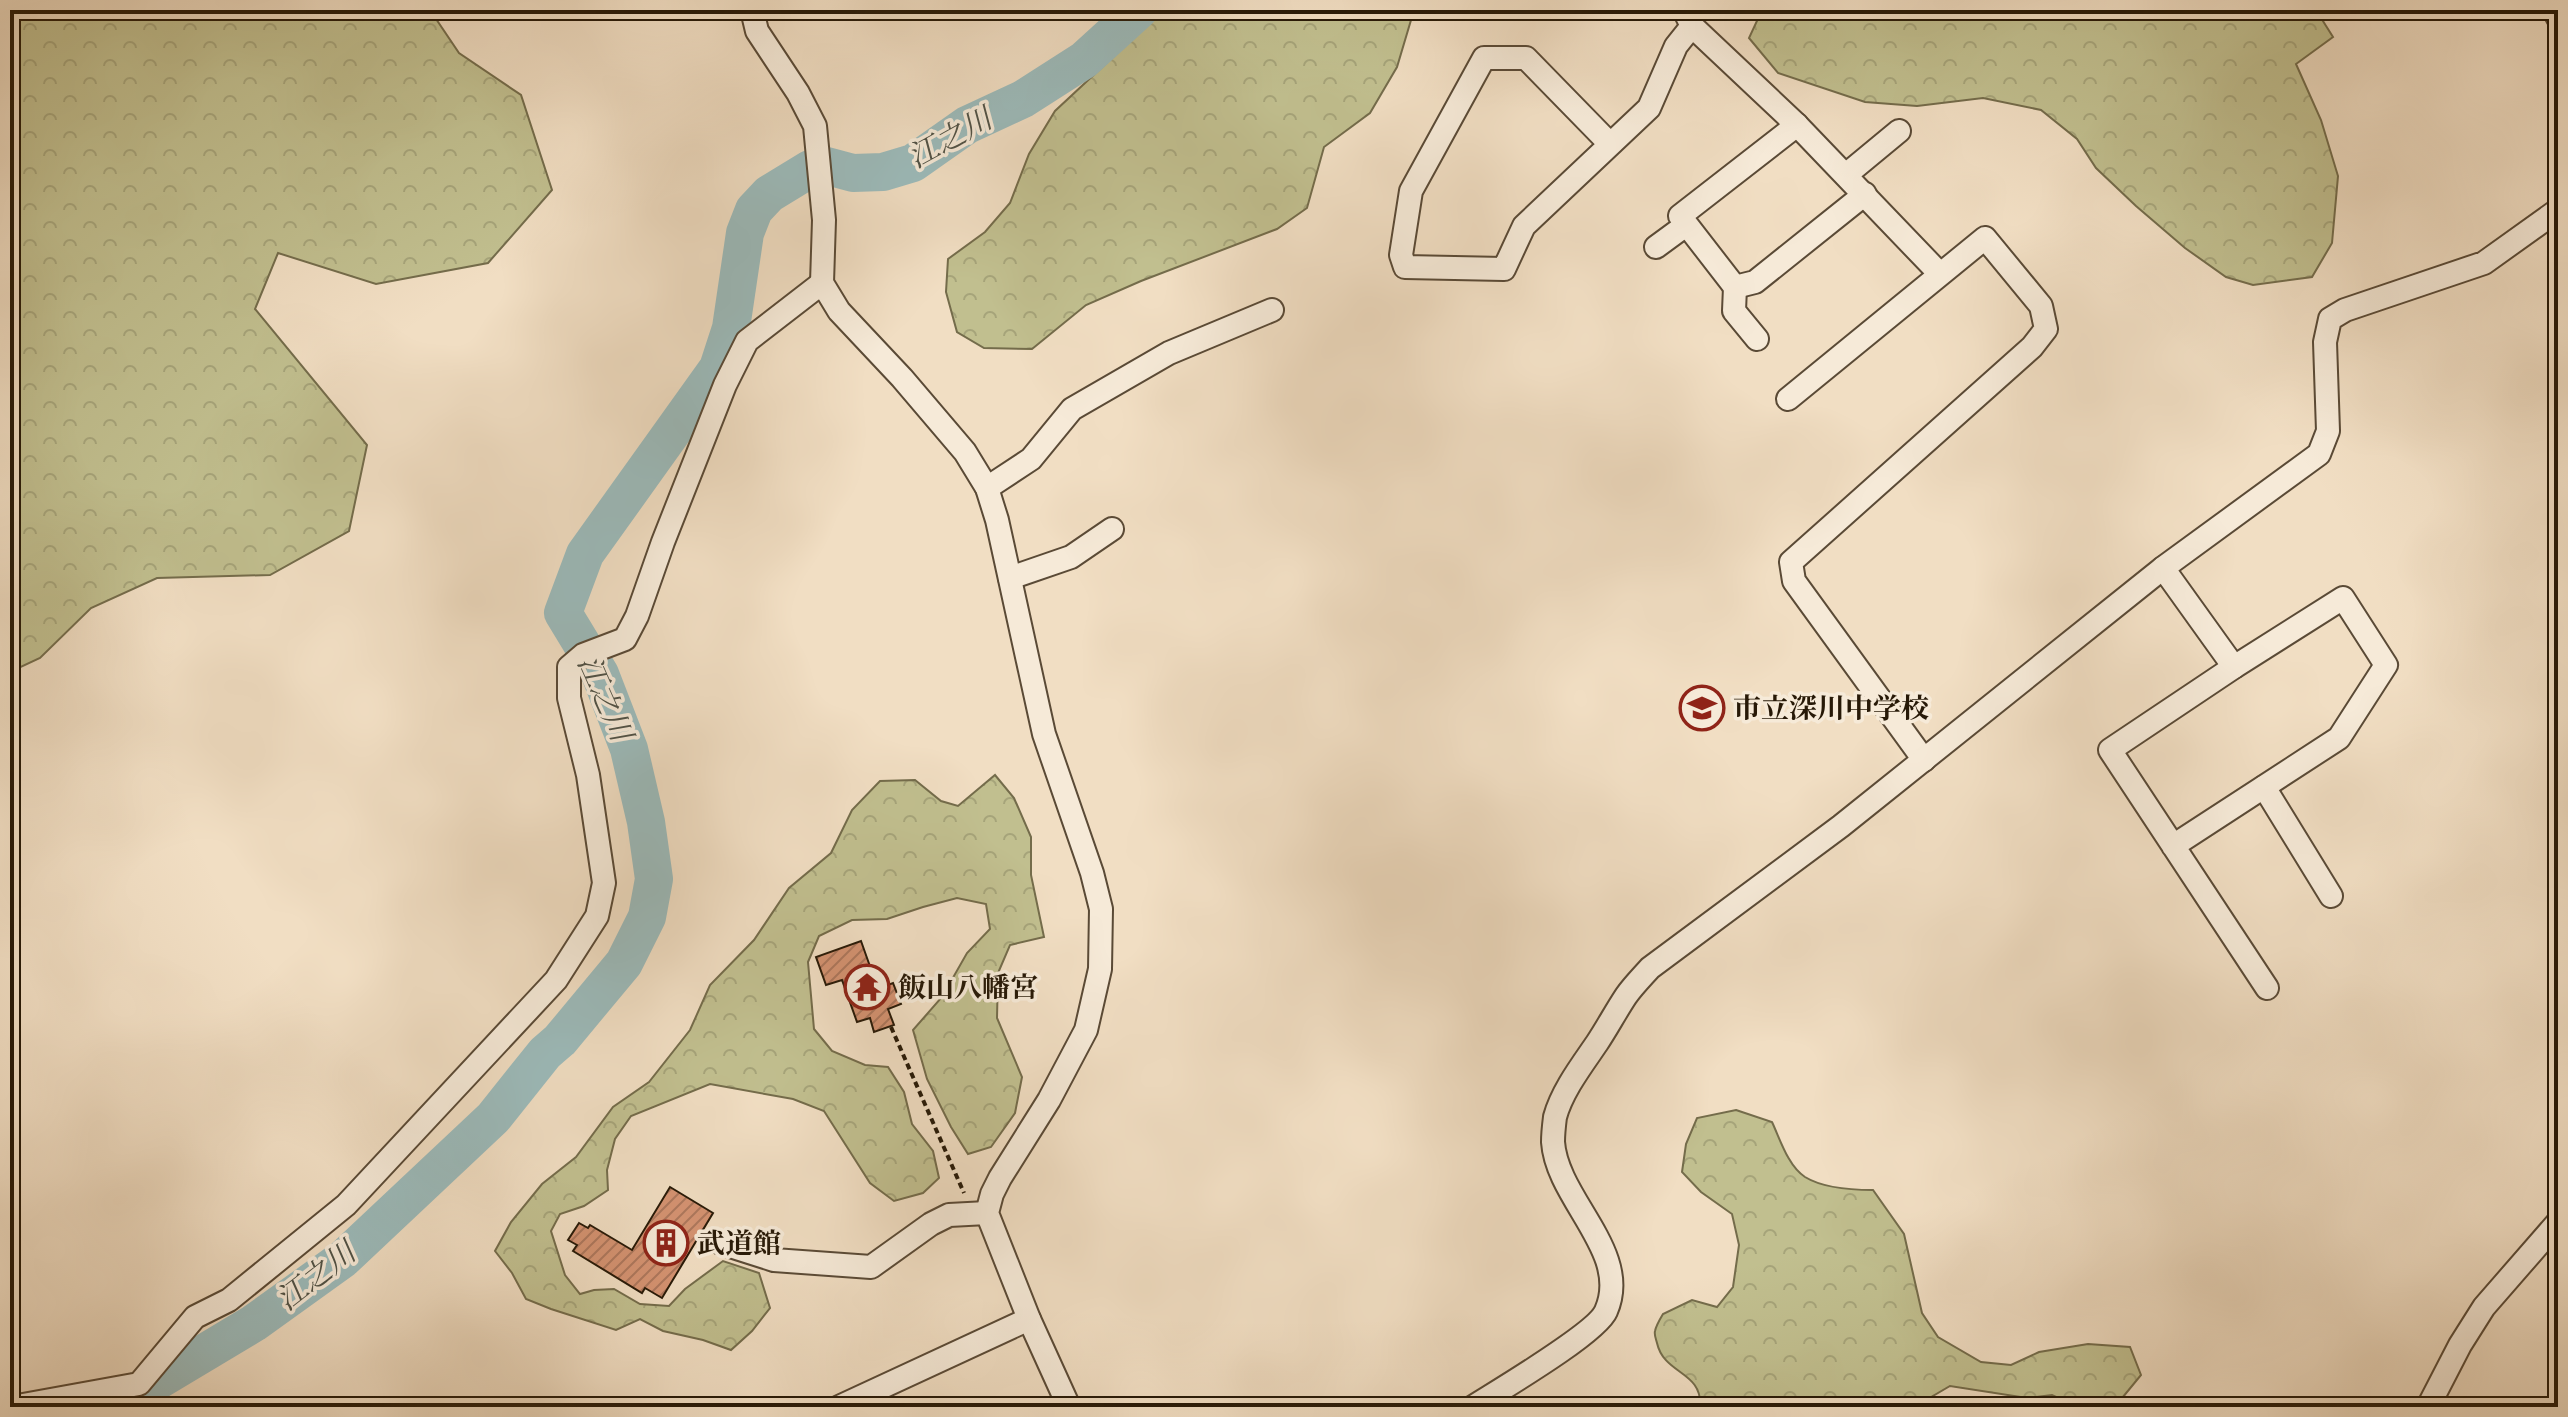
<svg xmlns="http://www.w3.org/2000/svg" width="2568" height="1417" viewBox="0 0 2568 1417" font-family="'IM FELL Double Pica','Noto Serif JP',serif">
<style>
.forest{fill:url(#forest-crowns);stroke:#746c4b;stroke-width:2}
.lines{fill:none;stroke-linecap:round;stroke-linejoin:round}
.river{stroke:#9cbbbb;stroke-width:38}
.building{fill:url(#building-hatch);stroke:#271907;stroke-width:2}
.minor-casing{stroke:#5a4a36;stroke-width:26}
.path{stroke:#271907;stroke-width:4;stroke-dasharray:6 4;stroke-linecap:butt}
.minor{stroke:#f6ead8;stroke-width:22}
.labels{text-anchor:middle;stroke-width:7;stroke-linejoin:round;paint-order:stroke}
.poi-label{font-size:28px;font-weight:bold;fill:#271907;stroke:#f6ead8;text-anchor:start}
.water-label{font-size:30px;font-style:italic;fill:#505246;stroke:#f6ead8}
</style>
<defs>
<pattern id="forest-crowns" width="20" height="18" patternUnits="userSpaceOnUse" patternTransform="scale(2)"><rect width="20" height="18" fill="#c1bf8f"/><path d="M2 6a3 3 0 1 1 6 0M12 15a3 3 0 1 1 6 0" fill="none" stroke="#a6a47a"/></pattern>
<pattern id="building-hatch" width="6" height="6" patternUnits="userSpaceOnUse" patternTransform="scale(2)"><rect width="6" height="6" fill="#d59372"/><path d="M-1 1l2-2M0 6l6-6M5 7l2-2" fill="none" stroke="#ad775c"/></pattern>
</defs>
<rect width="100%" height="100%" fill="#f1dec3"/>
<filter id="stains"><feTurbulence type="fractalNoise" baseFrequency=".0025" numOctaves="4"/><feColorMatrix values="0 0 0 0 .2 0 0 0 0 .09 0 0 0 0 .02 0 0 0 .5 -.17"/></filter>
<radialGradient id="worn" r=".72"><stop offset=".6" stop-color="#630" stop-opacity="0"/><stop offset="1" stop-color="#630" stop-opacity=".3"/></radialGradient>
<g class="forest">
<path d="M 10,10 L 430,10 L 459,53 L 521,95 L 552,190 L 488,263 L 376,284 L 278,253 L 255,309 L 367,445 L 349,531 L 270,575 L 157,578 L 91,608 L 40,658 L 10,672 Z"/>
<path d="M 1161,10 L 1414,10 L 1397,67 L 1370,113 L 1324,147 L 1307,208 L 1277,229 L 1141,281 L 1086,305 L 1032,349 L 984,348 L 957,332 L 946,292 L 948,259 L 985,232 L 1010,203 L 1029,154 L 1055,111 L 1114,56 L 1150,18 Z"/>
<path d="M 1762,10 L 2316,10 L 2333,37 L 2296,64 L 2321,120 L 2338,176 L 2332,243 L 2312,277 L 2253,285 L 2226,277 L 2185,248 L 2136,206 L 2096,168 L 2077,139 L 2041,110 L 1983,98 L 1917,106 L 1865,102 L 1778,73 L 1749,38 Z"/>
<path d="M 995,775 L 1014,798 L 1031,837 L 1031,875 L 1044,937 L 1010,945 L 998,973 L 997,1018 L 1022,1077 L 1015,1113 L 991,1147 L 968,1154 L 951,1127 L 927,1079 L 913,1030 L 942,997 L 967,953 L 990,929 L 986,904 L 957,898 L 923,907 L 887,919 L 852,920 L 819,936 L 808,962 L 814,1029 L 832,1051 L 865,1065 L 888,1067 L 904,1092 L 912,1124 L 933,1151 L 939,1178 L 923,1193 L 894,1201 L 870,1183 L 824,1111 L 793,1099 L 710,1084 L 631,1116 L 615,1139 L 607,1170 L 608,1190 L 584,1206 L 560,1214 L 551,1231 L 565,1275 L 580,1294 L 594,1290 L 614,1289 L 640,1304 L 669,1306 L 685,1289 L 723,1261 L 759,1273 L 770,1308 L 752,1331 L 731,1350 L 703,1340 L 663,1331 L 640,1319 L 616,1330 L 551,1309 L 526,1299 L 512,1273 L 495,1251 L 511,1222 L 542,1184 L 576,1157 L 613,1107 L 649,1082 L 690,1030 L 710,985 L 754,940 L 789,888 L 831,853 L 852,810 L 880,781 L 915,780 L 941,801 L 958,806 Z"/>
<path d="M 1736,1110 L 1772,1122 C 1780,1139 1788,1166 1805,1177 C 1823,1188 1853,1190 1873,1190 L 1904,1234 L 1922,1313 L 1938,1337 L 1981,1362 L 2011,1365 L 2039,1352 L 2088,1344 L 2130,1347 L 2141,1375 L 2118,1403 L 2102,1407 L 2078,1407 L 2052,1395 L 2027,1398 L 1950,1386 L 1914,1407 L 1700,1407 C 1703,1371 1664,1375 1657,1343 C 1656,1339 1654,1335 1655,1331 C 1656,1326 1660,1319 1663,1314 L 1692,1300 L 1717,1307 L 1733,1287 L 1739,1245 L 1732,1214 L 1701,1192 L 1682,1172 L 1686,1144 L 1697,1118 Z"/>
</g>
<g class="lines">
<path class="river" d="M 74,1407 L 144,1389 L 254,1323 L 343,1259 L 493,1118 L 545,1053 L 560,1040 L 624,963 L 647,917 L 654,879 L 646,822 L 629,749 L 600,674 L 563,613 L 585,554 L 718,368 L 731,328 L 745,233 L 754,210 L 769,194 L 810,169 L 827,166 L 853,173 L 883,172 L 913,163 L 967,125 L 1023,99 L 1084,60 L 1139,10"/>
</g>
<g class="building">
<path d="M 861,941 L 878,989 L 893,983 L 901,1004 L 888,1009 L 894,1025 L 874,1032 L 870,1018 L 857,1022 L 842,980 L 826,985 L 816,957 Z"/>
<path d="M 670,1187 L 713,1213 L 662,1298 L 645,1288 L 642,1293 L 573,1251 L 577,1245 L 568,1240 L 579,1223 L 588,1228 L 590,1225 L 632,1250 Z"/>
</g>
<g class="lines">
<g class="minor-casing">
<g id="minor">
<path d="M 752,10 L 757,31 L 798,93 L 815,126 L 824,220 L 822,283 L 839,311 L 902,378 L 965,452 L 987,488 L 997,520 L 1044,734 L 1092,873 L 1101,909 L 1100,969 L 1086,1030 L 1049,1100 L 1000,1178 L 992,1194 L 987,1213 L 1029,1319 L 1069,1407"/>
<path d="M 1684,10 L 1692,26 L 1797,125 L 1939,273"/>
<path d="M 2554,10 L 2558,18"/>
<path d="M 1797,125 L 1680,216 L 1735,287 L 1755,282 L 1865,194"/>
<path d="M 1610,144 L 1526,58 L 1484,58 L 1411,191 L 1401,255 L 1405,267 L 1504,269 L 1524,226 L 1649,108 L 1676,46 L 1692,26"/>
<path d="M 1847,174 L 1899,131"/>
<path d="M 1656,247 L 1686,225"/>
<path d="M 1735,287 L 1734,311 L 1757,339"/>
<path d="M 1788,399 L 1985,238 L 2041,306 L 2046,329 L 2032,347 L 1791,562 L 1794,581 L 1924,760"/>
<path d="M 987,488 L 1031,459 L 1072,409 L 1169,353 L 1272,310"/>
<path d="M 2163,568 L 2234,667"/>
<path d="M 1010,578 L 1071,557 L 1112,529"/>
<path d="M 2264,787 L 2331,896"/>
<path d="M 2173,846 L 2339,738 L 2386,665 L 2343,598 L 2234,667 L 2110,750 L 2267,988"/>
<path d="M 721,1243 L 774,1260 L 871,1267 L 931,1224 L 949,1215 L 987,1213"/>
<path d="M 12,1407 L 139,1384 L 195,1317 L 229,1300 L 346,1205 L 556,980 L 597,916 L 604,883 L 588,775 L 569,698 L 569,667 L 583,655 L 625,639 L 637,616 L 663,542 L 725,385 L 747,341 L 822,283"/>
<path d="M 839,1407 L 1029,1319"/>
<path d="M 1473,1407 C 1498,1391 1597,1333 1606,1311 C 1632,1252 1557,1200 1553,1142 C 1553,1134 1554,1125 1555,1117 C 1562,1091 1582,1065 1597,1043 C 1607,1028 1616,1011 1626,996 C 1633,986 1642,977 1650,968 L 1841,826 L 2163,568 L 2319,454 L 2328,431 L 2325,342 L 2330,319 L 2345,310 L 2484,263 L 2558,210"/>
<path d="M 2428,1407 L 2460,1345 L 2484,1307 L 2558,1222"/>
</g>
</g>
<path class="path" d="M 891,1027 L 964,1193"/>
<use href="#minor" class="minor"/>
</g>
<defs>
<g id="school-ring" transform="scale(2.3)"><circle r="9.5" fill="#f6ead8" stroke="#8f2418" stroke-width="1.5"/><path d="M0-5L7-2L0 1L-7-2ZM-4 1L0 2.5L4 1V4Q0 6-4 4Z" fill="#8f2418"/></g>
<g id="temple-ring" transform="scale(2.3)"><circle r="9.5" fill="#f6ead8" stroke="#8f2418" stroke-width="1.5"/><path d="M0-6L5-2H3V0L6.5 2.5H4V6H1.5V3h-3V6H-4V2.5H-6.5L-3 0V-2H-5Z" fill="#8f2418"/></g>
<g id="building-ring" transform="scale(2.3)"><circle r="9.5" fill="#f6ead8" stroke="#8f2418" stroke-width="1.5"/><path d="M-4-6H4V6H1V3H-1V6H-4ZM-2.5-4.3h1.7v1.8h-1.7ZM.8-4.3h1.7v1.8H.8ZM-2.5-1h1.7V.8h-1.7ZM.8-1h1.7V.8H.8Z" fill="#8f2418"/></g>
</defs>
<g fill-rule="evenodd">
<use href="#school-ring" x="1702" y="708"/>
<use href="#temple-ring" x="867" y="987"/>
<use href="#building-ring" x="666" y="1243"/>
</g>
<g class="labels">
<g class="poi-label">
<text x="1733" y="718">市立深川中学校</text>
<text x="898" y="997">飯山八幡宮</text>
<text x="697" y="1253">武道館</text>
</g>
<g class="water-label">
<text transform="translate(950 138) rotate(-29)" y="10">江之川</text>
<text transform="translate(605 698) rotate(66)" y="10">江之川</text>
<text transform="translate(316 1276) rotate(-38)" y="10">江之川</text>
</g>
</g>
<rect width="2568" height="1417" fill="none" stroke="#f1dec3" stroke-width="40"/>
<rect x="12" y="12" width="2544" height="1393" fill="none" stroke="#271907" stroke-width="4"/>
<rect x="20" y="20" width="2528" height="1377" fill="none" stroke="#271907" stroke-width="2"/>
<rect width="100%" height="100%" filter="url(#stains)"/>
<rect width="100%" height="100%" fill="url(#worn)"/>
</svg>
